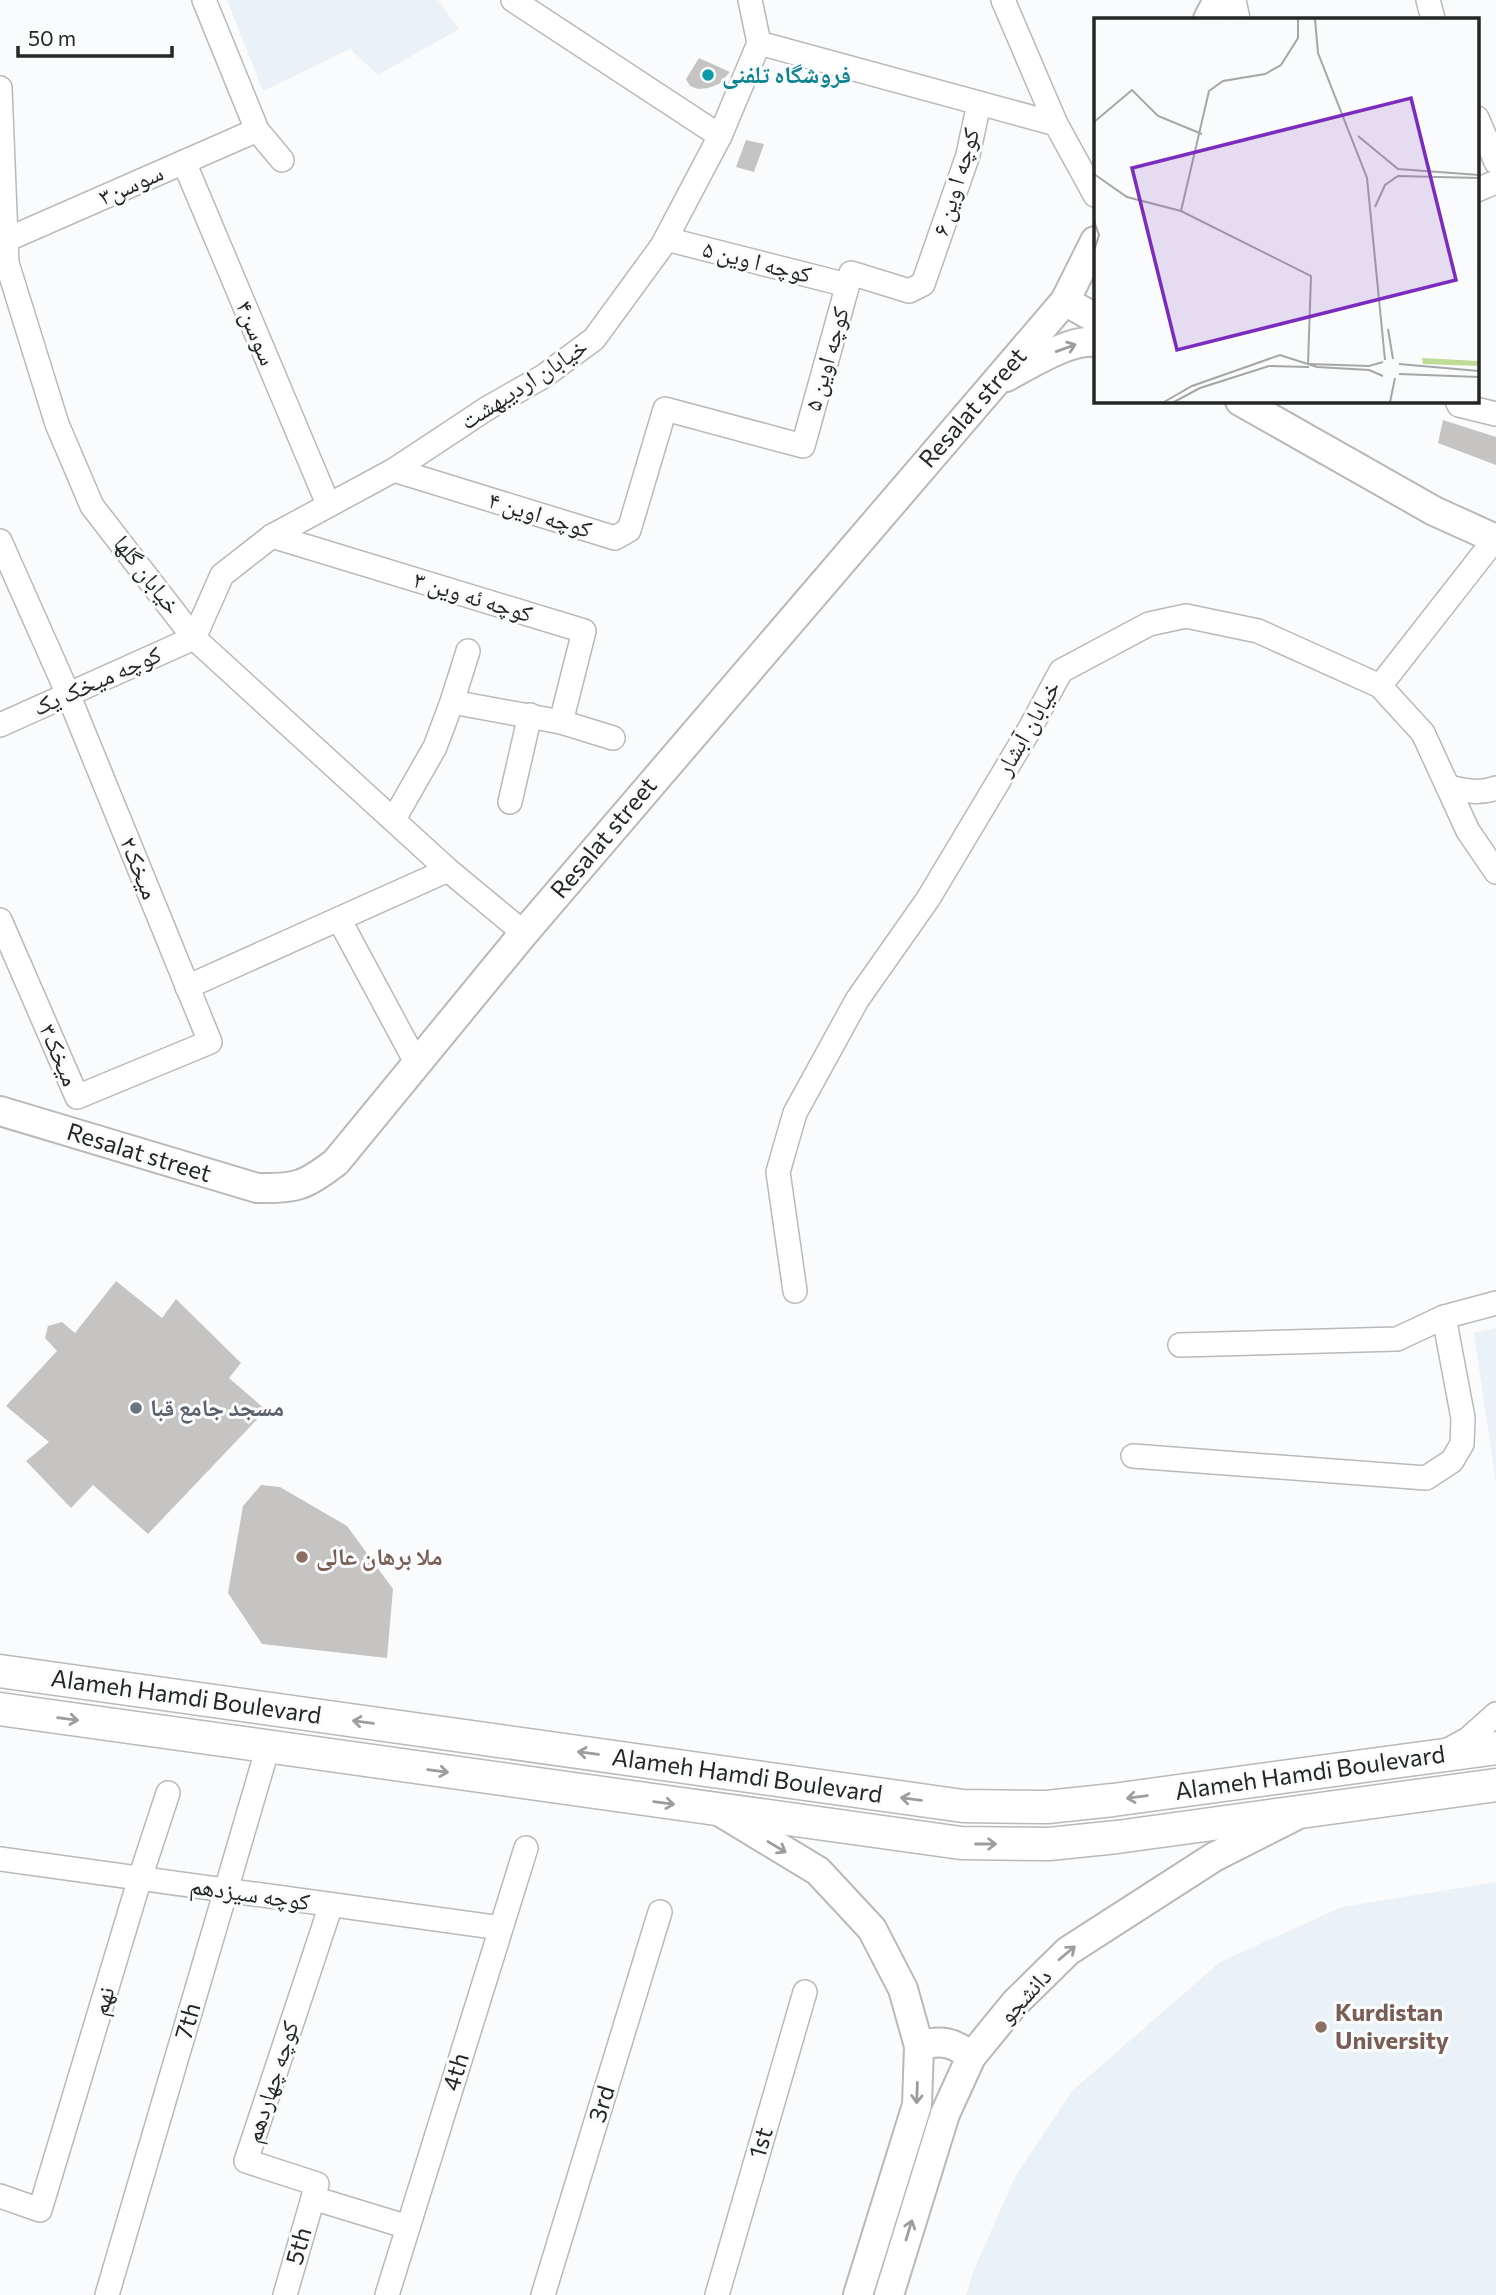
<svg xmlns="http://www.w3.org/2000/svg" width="1496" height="2295" viewBox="0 0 1496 2295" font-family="Commissioner,'Noto Naskh Arabic',sans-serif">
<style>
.built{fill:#eaf1f7}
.building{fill:#c5c4c3}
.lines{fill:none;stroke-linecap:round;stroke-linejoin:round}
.minor-casing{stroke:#b8b9ba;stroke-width:26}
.tertiary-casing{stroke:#b8b9ba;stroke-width:32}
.secondary-casing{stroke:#b8b9ba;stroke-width:35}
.minor{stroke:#fff;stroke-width:23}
.tertiary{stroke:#fff;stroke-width:28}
.secondary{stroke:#fff;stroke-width:32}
.oneway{stroke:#9d9d9d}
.culture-dot{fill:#0f9aa8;stroke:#fafbfc;stroke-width:2.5}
.worship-dot{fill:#6b7280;stroke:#fafbfc;stroke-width:2.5}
.education-dot{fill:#8d6e63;stroke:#fafbfc;stroke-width:2.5}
.labels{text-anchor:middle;stroke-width:6;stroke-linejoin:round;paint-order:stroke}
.culture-label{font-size:24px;font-weight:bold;fill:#0d838f;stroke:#fafbfc;text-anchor:start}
.street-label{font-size:24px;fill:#252626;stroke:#fafbfc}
.worship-label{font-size:24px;font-weight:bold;fill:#5b616d;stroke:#fafbfc;text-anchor:start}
.education-label{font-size:24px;font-weight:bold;fill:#785e54;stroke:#fafbfc;text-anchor:start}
.inset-road{fill:none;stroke:#a5a6a6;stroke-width:2}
.view{fill:#7b2cbf;fill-opacity:0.15;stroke:#7b2cbf;stroke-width:3.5}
.inset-edge{fill:none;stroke:#252626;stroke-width:3.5}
</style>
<rect width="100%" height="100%" fill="#fafbfc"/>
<g class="built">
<path d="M 227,0 L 438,0 L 459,29 L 378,75 L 350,49 L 263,91 Z"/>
<path d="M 1496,1328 L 1496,1484 L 1474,1333 Z"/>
<path d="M 1496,1882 L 1496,2295 L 966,2295 L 973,2272 L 1016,2175 L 1072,2091 L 1220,1962 L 1342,1907 Z"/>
</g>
<g class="building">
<path d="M 699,58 L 730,72 L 719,84 L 708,88 L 698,89 L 690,86 L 686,79 Z"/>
<path d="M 746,140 L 764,144 L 754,172 L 736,167 Z"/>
<path d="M 1443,420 L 1496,437 L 1496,465 L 1438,443 Z"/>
<path d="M 116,1281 L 162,1318 L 176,1299 L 241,1363 L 229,1378 L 266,1410 L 148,1534 L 93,1485 L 71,1508 L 26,1461 L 49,1442 L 6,1406 L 57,1351 L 45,1338 L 48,1326 L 62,1322 L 75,1333 Z"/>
<path d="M 261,1485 L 280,1487 L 347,1526 L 393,1589 L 387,1658 L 262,1644 L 228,1593 L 243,1506 Z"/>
</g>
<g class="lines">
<g class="minor-casing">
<g id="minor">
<path d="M 204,0 L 257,130 L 282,160"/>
<path d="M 513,0 L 720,136"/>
<path d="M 1003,0 L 1056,124"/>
<path d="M 1234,0 L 1238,19"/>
<path d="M 1428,0 L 1433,19"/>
<path d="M 759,43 L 1056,124 L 1095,195"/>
<path d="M 0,88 L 7,263 L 57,424 L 92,506 L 194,638 L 448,870 L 524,933"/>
<path d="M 1477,118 L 1496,162"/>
<path d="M 184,162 L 328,504"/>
<path d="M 1477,190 L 1496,182"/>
<path d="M 666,239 L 847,285"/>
<path d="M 6,240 L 257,130"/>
<path d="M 1457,401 L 1459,405 L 1496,414"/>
<path d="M 394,470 L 615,538 L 629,530 L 665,409 L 803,446 L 851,273 L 909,291 L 923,284 L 968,155 L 979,103"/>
<path d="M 272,536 L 584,631 L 561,722"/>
<path d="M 0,541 L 68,694 L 210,1042 L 77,1097 L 0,920"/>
<path d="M 1380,686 L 1495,539"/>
<path d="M 452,702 L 561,722 L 613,738"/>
<path d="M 0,725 L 194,638 L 222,575 L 272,536 L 394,470 L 486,409 L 544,376 L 594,339 L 662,246 L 720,136 L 759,43 L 750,0"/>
<path d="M 1448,787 C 1465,791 1480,794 1496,788"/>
<path d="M 510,802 L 530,715"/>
<path d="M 394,819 L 435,747 L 452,702 L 468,651"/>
<path d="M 339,919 L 417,1064"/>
<path d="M 187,987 L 448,870"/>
<path d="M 795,1291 L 778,1172 L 795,1113 L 857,1000 L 928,899 L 1028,732 L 1061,671 L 1149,624 L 1186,616 L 1258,631 L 1380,686 L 1423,733 L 1468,831 L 1496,872"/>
<path d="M 1180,1345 L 1397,1339 L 1444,1317"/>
<path d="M 1133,1456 L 1426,1478 L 1452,1461 L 1462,1444 L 1463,1418 L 1444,1317 L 1496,1303"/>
<path d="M 1448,1750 L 1468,1739 L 1496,1714"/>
<path d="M 0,1859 L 501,1928"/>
<path d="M 331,1905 L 246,2161 L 317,2184 L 313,2198 L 408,2227"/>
<path d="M 0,2196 L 40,2210 L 140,1878 L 168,1793"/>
<path d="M 107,2295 L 268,1747"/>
<path d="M 285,2295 L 313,2198"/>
<path d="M 387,2295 L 526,1848"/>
<path d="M 543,2295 L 660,1912"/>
<path d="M 717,2295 L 805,1992"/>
</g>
</g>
<g class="tertiary-casing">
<g id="tertiary">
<path d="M 1208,19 L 1218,0"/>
<path d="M 1065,301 L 1095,318"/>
<path d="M 1006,377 C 1029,365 1069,339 1095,342"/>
<path d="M 1240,401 L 1434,511 L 1496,539"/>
<path d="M 0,1111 L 257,1188 C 296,1189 305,1186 336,1162 L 524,933 L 1065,301 L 1095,241"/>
<path d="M 719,1811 L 818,1871 L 872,1929 L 903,1989 L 919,2046 L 917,2105 L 858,2295"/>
<path d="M 919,2046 C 940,2039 955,2042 971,2057"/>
<path d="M 889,2295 L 945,2114 L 971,2057 L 1015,2003 L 1068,1951 L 1214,1857 L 1293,1817"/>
</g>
</g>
<g class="secondary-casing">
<g id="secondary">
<path d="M 0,1671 L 963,1806 L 1047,1807 L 1113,1800 L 1496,1748"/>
<path d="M 0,1709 L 961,1843 L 1049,1844 L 1117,1837 L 1496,1785"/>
</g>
</g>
<use href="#minor" class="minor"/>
<use href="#tertiary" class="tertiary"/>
<use href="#secondary" class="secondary"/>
</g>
<defs><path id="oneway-shaft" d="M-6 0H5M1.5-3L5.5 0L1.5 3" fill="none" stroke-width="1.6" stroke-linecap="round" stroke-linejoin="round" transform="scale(1.75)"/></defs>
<g class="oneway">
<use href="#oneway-shaft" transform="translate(1066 348) rotate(-20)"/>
<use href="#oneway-shaft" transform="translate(68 1719) rotate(8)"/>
<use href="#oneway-shaft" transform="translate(363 1722) rotate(-172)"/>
<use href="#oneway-shaft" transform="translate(588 1753) rotate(-172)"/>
<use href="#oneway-shaft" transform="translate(438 1771) rotate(8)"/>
<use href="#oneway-shaft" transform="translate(1137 1797) rotate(172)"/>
<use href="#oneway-shaft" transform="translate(911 1799) rotate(-172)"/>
<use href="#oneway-shaft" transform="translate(664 1803) rotate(8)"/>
<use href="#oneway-shaft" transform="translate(986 1844)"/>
<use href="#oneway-shaft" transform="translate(777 1847) rotate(31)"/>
<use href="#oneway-shaft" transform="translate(1067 1953) rotate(-40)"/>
<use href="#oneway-shaft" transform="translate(917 2093) rotate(92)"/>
<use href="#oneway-shaft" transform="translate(909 2230) rotate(-73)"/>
</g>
<circle class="culture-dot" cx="708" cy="75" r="7"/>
<circle class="worship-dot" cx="136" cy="1408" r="7"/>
<g class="education-dot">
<circle cx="302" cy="1557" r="7"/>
<circle cx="1321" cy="2027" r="7"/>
</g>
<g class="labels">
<g class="culture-label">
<text x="722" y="83">فروشگاه تلفنی</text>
</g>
<g class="street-label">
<text transform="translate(956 182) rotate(-73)" y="8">کوچه ا وین ۶</text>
<text transform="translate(131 185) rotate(-24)" y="8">سوسن۳</text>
<text transform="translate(757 262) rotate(14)" y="8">کوچه ا وین ۵</text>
<text transform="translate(256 333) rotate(67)" y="8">سوسن۴</text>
<text transform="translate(827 359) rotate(-74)" y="8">کوچه اوین ۵</text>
<text transform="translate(524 384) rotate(-33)" y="8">خیابان اردیبهشت</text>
<text transform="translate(973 408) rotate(-49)" y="8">Resalat street</text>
<text transform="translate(540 515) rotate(17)" y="8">کوچه اوین ۴</text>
<text transform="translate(147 575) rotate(52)" y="8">خیابان گلها</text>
<text transform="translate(473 597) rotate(17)" y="8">کوچه ئه وین ۳</text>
<text transform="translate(97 681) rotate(-24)" y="8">کوچه میخک یک</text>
<text transform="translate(1028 728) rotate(-60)" y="8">خیابان آبشار</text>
<text transform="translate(604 838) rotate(-50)" y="8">Resalat street</text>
<text transform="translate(139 868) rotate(68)" y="8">میخک۲</text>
<text transform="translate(59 1055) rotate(67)" y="8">میخک۳</text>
<text transform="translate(139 1153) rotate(17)" y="8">Resalat street</text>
<text transform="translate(186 1697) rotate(8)" y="8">Alameh Hamdi Boulevard</text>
<text transform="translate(1310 1773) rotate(-8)" y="8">Alameh Hamdi Boulevard</text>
<text transform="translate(747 1776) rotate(8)" y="8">Alameh Hamdi Boulevard</text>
<text transform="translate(250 1894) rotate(8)" y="8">کوچه سیزدهم</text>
<text transform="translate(1025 1996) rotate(-47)" y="8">دانشجو</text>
<text transform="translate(103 2001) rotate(-73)" y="8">نهم</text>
<text transform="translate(188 2021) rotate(-74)" y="8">7th</text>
<text transform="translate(456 2072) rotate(-73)" y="8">4th</text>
<text transform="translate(272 2082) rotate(-72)" y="8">کوچه چهاردهم</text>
<text transform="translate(602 2104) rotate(-73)" y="8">3rd</text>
<text transform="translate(761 2143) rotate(-74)" y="8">1st</text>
<text transform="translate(299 2246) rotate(-74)" y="8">5th</text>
</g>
<g class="worship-label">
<text x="150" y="1416">مسجد جامع قبا</text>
</g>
<g class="education-label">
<text x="316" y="1565">ملا برهان عالی</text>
<text x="1335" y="2021">Kurdistan<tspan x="1335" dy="28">University</tspan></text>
</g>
</g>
<g transform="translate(1094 18)">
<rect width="385" height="385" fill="#fafbfc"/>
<path d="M 328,340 L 385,343 L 385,348 L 329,346 Z" fill="#c0db96"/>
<path class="inset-road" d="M 221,1 L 224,35 L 273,160 L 291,342M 0,104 L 38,72 L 64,98 L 108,116M 264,118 L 304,151 L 385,157M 0,156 L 33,179 L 87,193 L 217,258 L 214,346M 281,189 L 291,167 L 304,158 L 385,160M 87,193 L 115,73 L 129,63 L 171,56 L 187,47 L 204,20 L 204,1M 0,203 L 5,217 L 0,233M 294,311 L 299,341M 215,346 L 275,348 L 289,344M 305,346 L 385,353M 305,356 L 385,359M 70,384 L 98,368 L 186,337 L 223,349 L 275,352 L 289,358M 80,384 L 106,370 L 175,348 L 215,349M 296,384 L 301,360"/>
<path class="view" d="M 317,80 L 362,262 L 83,332 L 38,150 Z"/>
<rect width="385" height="385" class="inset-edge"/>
</g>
<path d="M18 46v10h154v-10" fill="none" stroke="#252626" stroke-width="3.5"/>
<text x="28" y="46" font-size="21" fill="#252626" stroke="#fafbfc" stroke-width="5" paint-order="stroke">50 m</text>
</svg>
